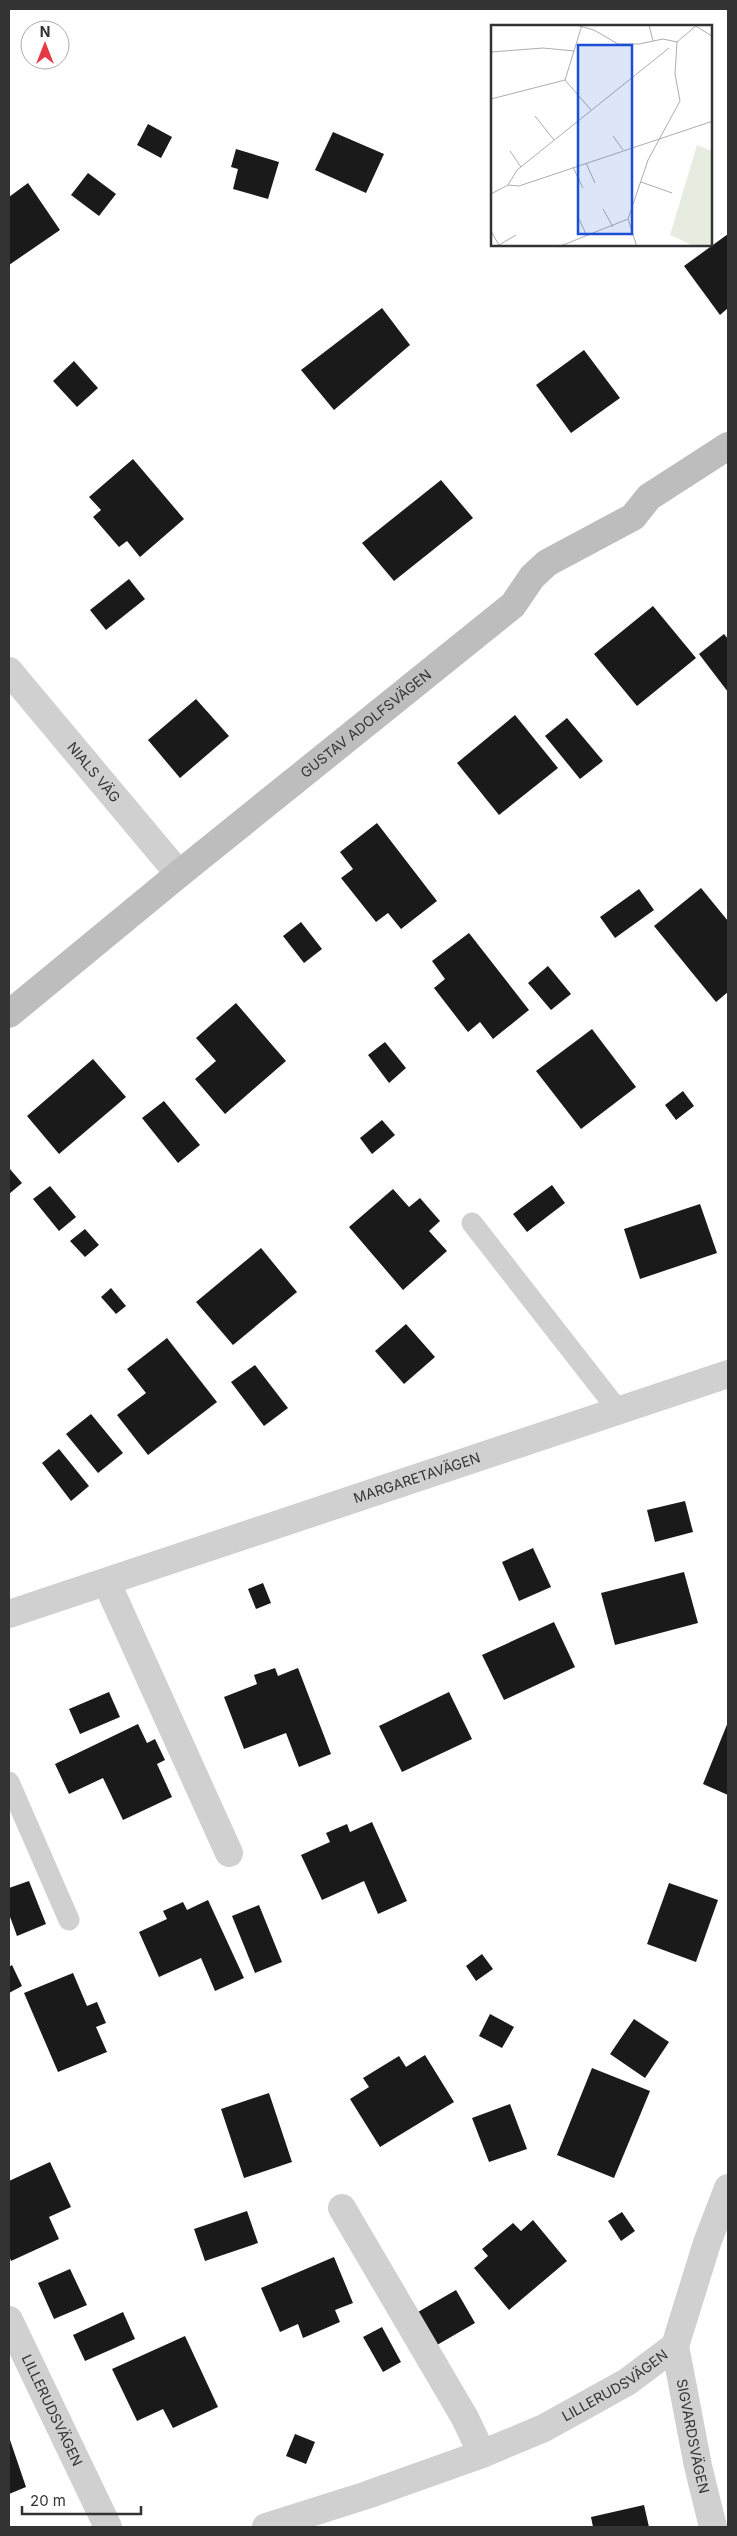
<svg xmlns="http://www.w3.org/2000/svg" width="737" height="2536" viewBox="0 0 737 2536" font-family="Inter,sans-serif">
<style>
.building{fill:#1a1a1a}
.lines{fill:none;stroke-linecap:round;stroke-linejoin:round}
.lane{stroke:#d0d0d0;stroke-width:21}
.street{stroke:#d0d0d0;stroke-width:28}
.secondary{stroke:#bdbdbd;stroke-width:28}
.labels{text-anchor:middle;stroke-width:5;stroke-linejoin:round;paint-order:stroke}
.street-label{font-size:14px;fill:#333;stroke:#fff}
.inset-road{fill:none;stroke:#adadad;stroke-width:1}
.view{fill:#1d4ed8;fill-opacity:0.15;stroke:#1d4ed8;stroke-width:2.5}
.inset-edge{fill:none;stroke:#333;stroke-width:2.5}
</style>
<rect width="100%" height="100%" fill="#fff"/>
<g class="building">
<path d="M 148,124 L 172,137 L 161,158 L 137,145 Z"/>
<path d="M 333,132 L 384,154 L 366,193 L 315,170 Z"/>
<path d="M 236,149 L 279,162 L 268,199 L 233,189 L 238,169 L 231,167 Z"/>
<path d="M 88,173 L 116,194 L 99,216 L 71,195 Z"/>
<path d="M 28,183 L 60,230 L 9,265 L 9,197 Z"/>
<path d="M 728,234 L 728,308 L 720,315 L 684,266 Z"/>
<path d="M 382,308 L 410,345 L 334,410 L 301,370 Z"/>
<path d="M 584,350 L 620,398 L 571,433 L 536,385 Z"/>
<path d="M 74,361 L 98,388 L 77,407 L 53,381 Z"/>
<path d="M 133,459 L 184,519 L 140,557 L 127,541 L 119,547 L 93,517 L 101,510 L 89,497 Z"/>
<path d="M 441,480 L 473,518 L 394,581 L 362,543 Z"/>
<path d="M 129,579 L 145,599 L 106,630 L 90,610 Z"/>
<path d="M 653,606 L 696,658 L 637,706 L 594,654 Z"/>
<path d="M 724,634 L 728,639 L 728,692 L 699,654 Z"/>
<path d="M 196,699 L 229,736 L 180,778 L 148,740 Z"/>
<path d="M 515,715 L 558,768 L 499,815 L 457,763 Z"/>
<path d="M 567,718 L 603,761 L 580,779 L 545,736 Z"/>
<path d="M 377,823 L 437,901 L 401,929 L 388,913 L 376,922 L 341,878 L 353,869 L 340,852 Z"/>
<path d="M 701,888 L 728,921 L 728,992 L 716,1002 L 654,926 Z"/>
<path d="M 639,889 L 654,910 L 615,938 L 600,917 Z"/>
<path d="M 301,922 L 322,949 L 304,963 L 283,936 Z"/>
<path d="M 469,933 L 529,1010 L 493,1039 L 480,1022 L 468,1032 L 434,988 L 445,979 L 432,961 Z"/>
<path d="M 548,966 L 571,994 L 551,1010 L 528,983 Z"/>
<path d="M 236,1003 L 286,1061 L 225,1114 L 195,1079 L 216,1061 L 196,1038 Z"/>
<path d="M 592,1029 L 636,1087 L 581,1129 L 536,1071 Z"/>
<path d="M 385,1042 L 406,1068 L 389,1083 L 368,1055 Z"/>
<path d="M 93,1059 L 126,1097 L 59,1154 L 27,1116 Z"/>
<path d="M 683,1091 L 694,1106 L 676,1120 L 665,1105 Z"/>
<path d="M 164,1101 L 200,1145 L 178,1163 L 142,1118 Z"/>
<path d="M 382,1120 L 395,1135 L 372,1154 L 360,1138 Z"/>
<path d="M 9,1168 L 22,1183 L 9,1194 Z"/>
<path d="M 552,1185 L 565,1203 L 527,1232 L 513,1214 Z"/>
<path d="M 50,1186 L 76,1217 L 59,1231 L 33,1199 Z"/>
<path d="M 393,1189 L 409,1207 L 420,1198 L 440,1221 L 429,1231 L 447,1251 L 403,1290 L 349,1227 Z"/>
<path d="M 700,1204 L 717,1253 L 640,1279 L 624,1229 Z"/>
<path d="M 85,1229 L 99,1245 L 85,1257 L 70,1241 Z"/>
<path d="M 261,1248 L 297,1292 L 233,1345 L 196,1302 Z"/>
<path d="M 111,1288 L 126,1306 L 116,1314 L 101,1297 Z"/>
<path d="M 406,1324 L 435,1357 L 404,1384 L 375,1351 Z"/>
<path d="M 167,1338 L 217,1402 L 148,1455 L 117,1415 L 146,1393 L 127,1369 Z"/>
<path d="M 255,1365 L 288,1408 L 264,1426 L 231,1382 Z"/>
<path d="M 91,1414 L 123,1453 L 98,1473 L 66,1434 Z"/>
<path d="M 59,1449 L 89,1486 L 71,1501 L 42,1463 Z"/>
<path d="M 685,1501 L 693,1532 L 655,1542 L 647,1510 Z"/>
<path d="M 533,1548 L 551,1587 L 519,1601 L 502,1562 Z"/>
<path d="M 684,1572 L 698,1623 L 615,1645 L 601,1593 Z"/>
<path d="M 263,1583 L 271,1603 L 256,1609 L 248,1589 Z"/>
<path d="M 554,1622 L 575,1667 L 504,1700 L 482,1655 Z"/>
<path d="M 275,1668 L 278,1676 L 298,1668 L 331,1754 L 299,1767 L 286,1733 L 244,1749 L 224,1697 L 257,1684 L 254,1675 Z"/>
<path d="M 109,1692 L 120,1717 L 80,1734 L 69,1709 Z"/>
<path d="M 449,1692 L 472,1739 L 402,1772 L 379,1726 Z"/>
<path d="M 728,1722 L 728,1795 L 703,1784 Z"/>
<path d="M 138,1724 L 147,1743 L 155,1739 L 165,1760 L 157,1764 L 172,1797 L 123,1820 L 103,1778 L 69,1794 L 55,1764 Z"/>
<path d="M 372,1822 L 407,1901 L 378,1914 L 364,1881 L 322,1900 L 301,1855 L 330,1842 L 326,1833 L 347,1824 L 350,1832 Z"/>
<path d="M 29,1881 L 46,1924 L 17,1936 L 9,1914 L 9,1888 Z"/>
<path d="M 669,1883 L 718,1900 L 696,1962 L 647,1944 Z"/>
<path d="M 208,1900 L 244,1978 L 215,1991 L 201,1958 L 159,1977 L 139,1932 L 167,1919 L 163,1911 L 183,1902 L 187,1910 Z"/>
<path d="M 259,1905 L 282,1962 L 255,1973 L 232,1916 Z"/>
<path d="M 482,1954 L 493,1969 L 476,1981 L 466,1966 Z"/>
<path d="M 12,1965 L 22,1986 L 9,1993 L 9,1967 Z"/>
<path d="M 73,1973 L 87,2006 L 97,2002 L 106,2023 L 96,2027 L 107,2052 L 58,2072 L 24,1993 Z"/>
<path d="M 490,2014 L 514,2027 L 502,2048 L 479,2036 Z"/>
<path d="M 634,2019 L 669,2042 L 645,2078 L 610,2054 Z"/>
<path d="M 425,2055 L 454,2102 L 380,2147 L 350,2099 L 369,2087 L 363,2078 L 399,2056 L 406,2067 Z"/>
<path d="M 592,2068 L 650,2091 L 614,2178 L 557,2155 Z"/>
<path d="M 269,2093 L 292,2162 L 244,2178 L 221,2109 Z"/>
<path d="M 510,2104 L 527,2149 L 489,2162 L 472,2118 Z"/>
<path d="M 50,2162 L 71,2207 L 49,2217 L 59,2239 L 11,2261 L 9,2256 L 9,2181 Z"/>
<path d="M 247,2211 L 258,2243 L 205,2261 L 194,2229 Z"/>
<path d="M 622,2212 L 635,2231 L 621,2241 L 608,2221 Z"/>
<path d="M 533,2220 L 567,2261 L 509,2310 L 474,2268 L 488,2256 L 482,2249 L 513,2223 L 521,2231 Z"/>
<path d="M 334,2257 L 353,2303 L 335,2310 L 340,2322 L 303,2338 L 298,2324 L 280,2332 L 261,2288 Z"/>
<path d="M 70,2269 L 87,2305 L 54,2319 L 38,2283 Z"/>
<path d="M 456,2290 L 475,2323 L 437,2345 L 418,2312 Z"/>
<path d="M 123,2312 L 135,2339 L 85,2361 L 73,2335 Z"/>
<path d="M 382,2327 L 401,2362 L 383,2372 L 363,2337 Z"/>
<path d="M 185,2336 L 218,2407 L 173,2428 L 163,2409 L 137,2421 L 112,2369 Z"/>
<path d="M 295,2434 L 315,2442 L 306,2464 L 286,2456 Z"/>
<path d="M 9,2437 L 26,2487 L 9,2494 Z"/>
<path d="M 644,2505 L 649,2527 L 593,2527 L 591,2517 Z"/>
</g>
<g class="lines">
<g class="lane">
<path d="M 472,1223 L 618,1410"/>
<path d="M 9,1782 L 69,1920"/>
</g>
<g class="street">
<path id="s1" d="M 9,671 L 179,874"/>
<path d="M 107,1583 L 229,1853"/>
<path id="s2" d="M 9,1614 L 728,1374"/>
<path d="M 342,2208 L 465,2418 L 482,2454"/>
<path id="s3" d="M 9,2320 L 108,2527"/>
<path id="s4" d="M 675,2346 L 698,2466 L 713,2527"/>
<path id="s5" d="M 266,2527 L 367,2495 L 482,2454 L 544,2428 L 627,2382 L 675,2346 L 707,2243 L 728,2188"/>
</g>
<path class="secondary" id="s6" d="M 9,1014 L 179,874 L 513,605 L 532,577 L 547,563 L 633,517 L 649,497 L 728,446"/>
</g>
<g class="labels">
<g class="street-label">
<text dy="5" stroke="none"><textPath href="#s6" startOffset="460">GUSTAV ADOLFSVÄGEN</textPath></text>
<text dy="5" stroke="none"><textPath href="#s1" startOffset="132">NIALS VÄG</textPath></text>
<text dy="5" stroke="none"><textPath href="#s2" startOffset="430">MARGARETAVÄGEN</textPath></text>
<text dy="5" stroke="none"><textPath href="#s5" startOffset="378">LILLERUDSVÄGEN</textPath></text>
<text dy="5" stroke="none"><textPath href="#s3" startOffset="100">LILLERUDSVÄGEN</textPath></text>
<text dy="5" stroke="none"><textPath href="#s4" startOffset="92">SIGVARDSVÄGEN</textPath></text>
</g>
</g>
<g transform="translate(491 25)">
<rect width="221" height="221" fill="#fff"/>
<path d="M 206,120 L 221,126 L 221,221 L 203,221 L 179,210 Z" fill="#e6ecdf"/>
<path class="inset-road" d="M 85,0 L 103,5 L 127,19 L 148,19 L 172,14 L 186,17M 91,0 L 74,55 L 100,85M 158,0 L 162,16M 205,1 L 222,12M 186,17 L 206,0M 0,27 L 52,23 L 83,26M 0,74 L 74,55M 44,91 L 63,115M 122,111 L 132,125M 19,126 L 30,142M 95,138 L 104,158M 82,142 L 92,163M 150,157 L 181,168M 17,160 L 28,161 L 222,96M 0,169 L 17,160 L 26,145 L 178,23M 112,184 L 122,202M 87,192 L 96,211M 137,194 L 146,222M 0,206 L 9,222M 8,220 L 25,210M 67,222 L 137,194 L 157,135 L 189,76 L 184,49 L 186,17"/>
<path class="view" d="M 87,20 L 141,20 L 141,209 L 87,209 Z"/>
<rect width="221" height="221" class="inset-edge"/>
</g>
<rect width="737" height="2536" fill="none" stroke="#333333" stroke-width="20"/>
<g transform="translate(45 45)"><circle r="24" fill="#ffffff" stroke="#adadad"/>
<path d="M0-4L9 19L0 12L-9 19Z" fill="#e63946"/>
<text y="-8" font-size="14" font-weight="bold" text-anchor="middle" fill="#333333">N</text>
</g>
<path d="M22 2506v8h119v-8" fill="none" stroke="#333333" stroke-width="2.5"/>
<text x="30" y="2506" font-size="15" fill="#333333" stroke="#ffffff" stroke-width="4" paint-order="stroke">20 m</text>
</svg>
